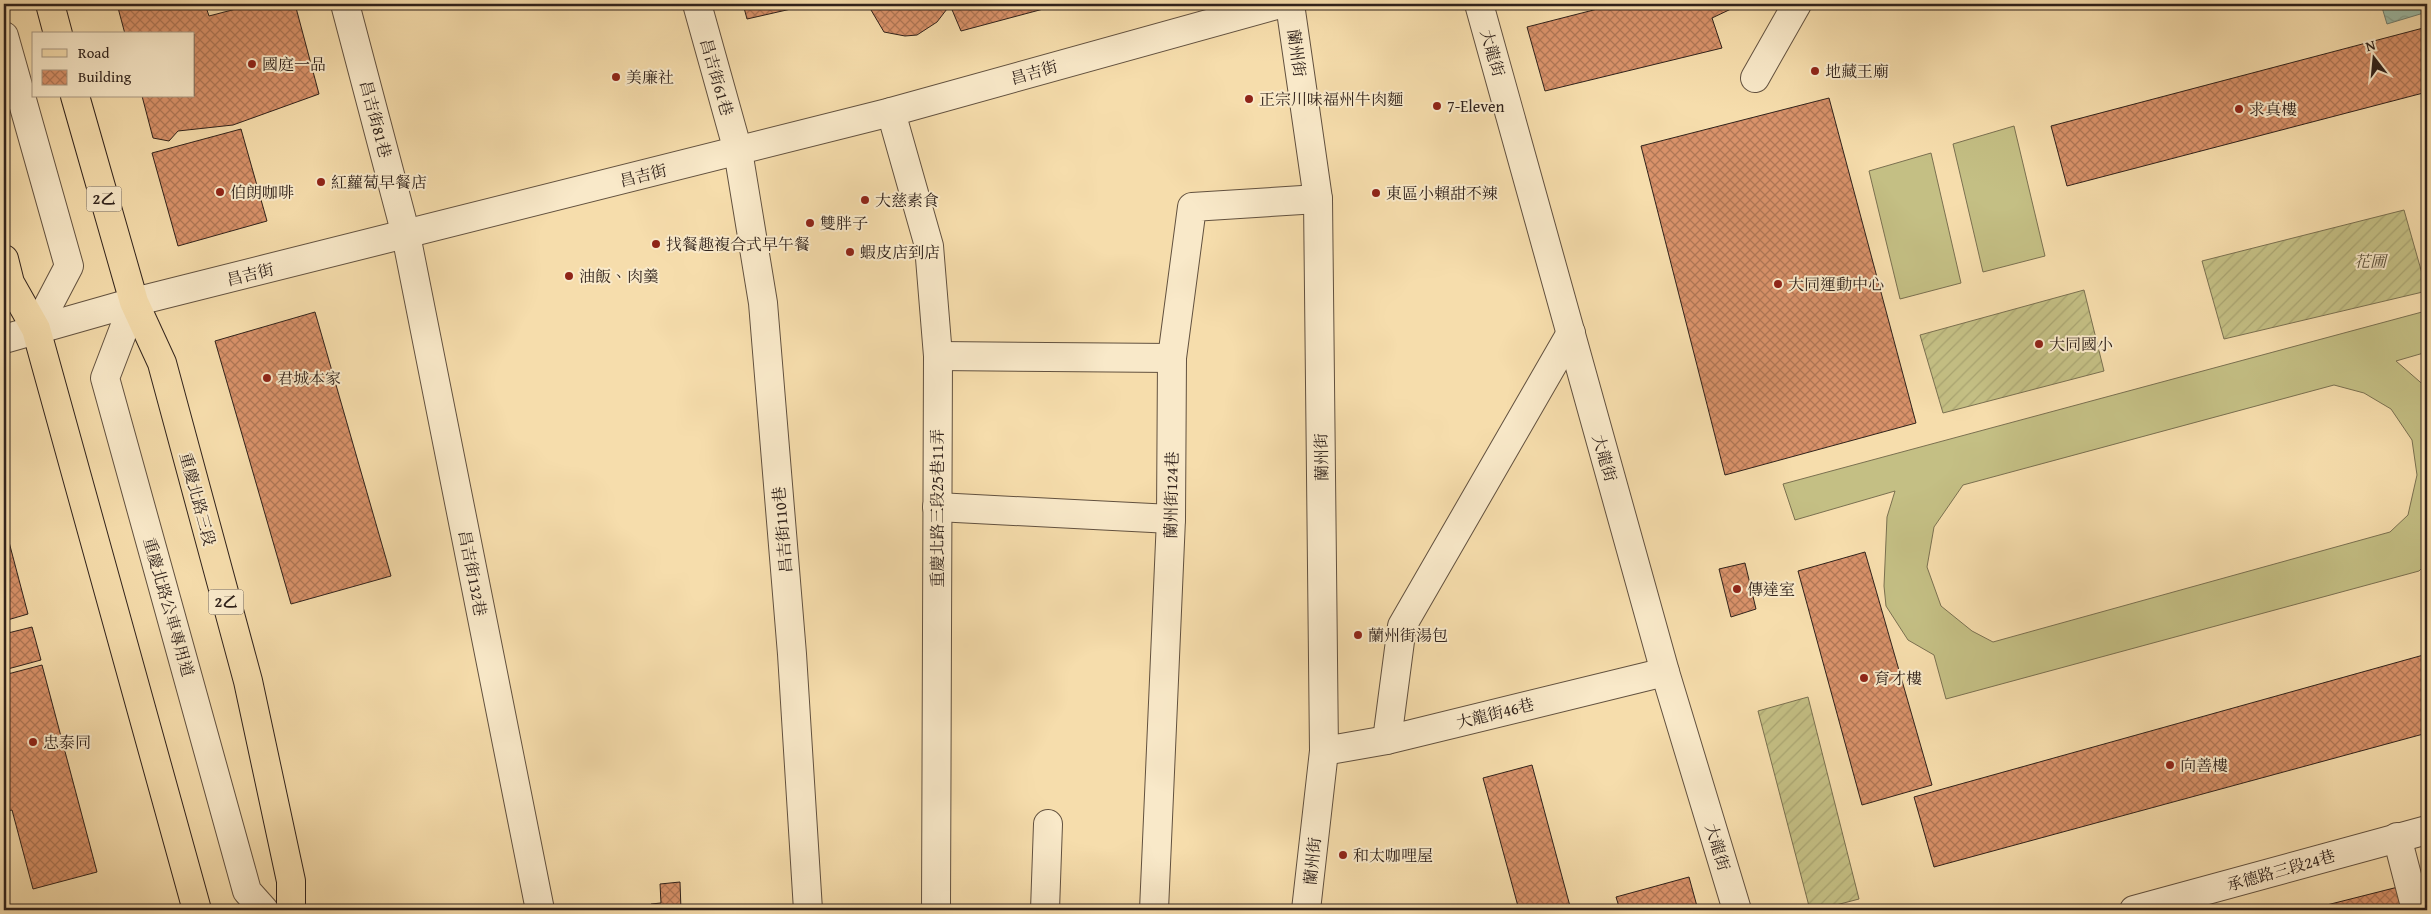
<svg xmlns="http://www.w3.org/2000/svg" width="2431" height="914" viewBox="0 0 2431 914" font-family="'Gentium Book Plus','Noto Serif TC',serif">
<style>
.garden{fill:url(#garden-furrows);stroke:#7a7050}
.pitch{fill:#c4bf84;stroke:#7a7050;fill-rule:evenodd}
.water{fill:url(#water-waves);stroke:#717e6f}
.building{fill:url(#building-cross-hatch);stroke:#30221b}
.lines{fill:none;stroke-linecap:round;stroke-linejoin:round}
.minor-casing{stroke:#62513f;stroke-width:30}
.major-casing{stroke:#30221b;stroke-width:30}
.minor{stroke:#f9e9c9;stroke-width:28}
.major{stroke:#f6ddac;stroke-width:28}
.poi-dot{fill:#8f2418;stroke:#f9e9c9;stroke-width:2}
.labels{text-anchor:middle;stroke-width:4;stroke-linejoin:round;paint-order:stroke}
.shield{fill:#f9e9c9;stroke:#6c5e4f;stroke-width:1}
.shield-label{font-size:15px;font-weight:bold;fill:#30221b}
.street-label{font-size:16px;fill:#30221b;stroke:#f9e9c9}
.poi-label{font-size:16px;fill:#30221b;stroke:#f9e9c9;text-anchor:start}
.park-label{font-size:16px;font-style:italic;fill:#5c513a;stroke:#f9e9c9}
</style>
<defs>
<pattern id="garden-furrows" width="10" height="10" patternUnits="userSpaceOnUse" patternTransform="scale(1.25)"><rect width="10" height="10" fill="#c4bf84"/><path d="M-1 1l2-2M0 10L10 0M9 11l2-2" fill="none" stroke="#a9a471"/></pattern>
<pattern id="water-waves" width="16" height="10" patternUnits="userSpaceOnUse" patternTransform="scale(1.25)"><rect width="16" height="10" fill="#9dbca7"/><path d="M0 5q4-4 8 0t8 0" fill="none" stroke="#88a18f"/></pattern>
<pattern id="building-cross-hatch" width="8" height="8" patternUnits="userSpaceOnUse" patternTransform="scale(1.25)"><rect width="8" height="8" fill="#d9926a"/><path d="M0 0l8 8M0 8l8-8" fill="none" stroke="#b07756"/></pattern>
</defs>
<rect width="100%" height="100%" fill="#f6ddac"/>
<filter id="stains"><feTurbulence type="fractalNoise" baseFrequency=".004" numOctaves="4"/><feColorMatrix values="0 0 0 0 .2 0 0 0 0 .09 0 0 0 0 .02 0 0 0 .5 -.17"/></filter>
<radialGradient id="worn" r=".72"><stop offset=".6" stop-color="#630" stop-opacity="0"/><stop offset="1" stop-color="#630" stop-opacity=".3"/></radialGradient>
<g class="garden">
<path d="M 2404,210 L 2427,291 L 2224,339 L 2202,261 Z"/>
<path d="M 2084,290 L 2104,371 L 1943,413 L 1920,335 Z"/>
<path d="M 1808,697 L 1859,899 L 1817,910 L 1810,910 L 1758,711 Z"/>
</g>
<g class="pitch">
<path d="M 2014,126 L 2045,256 L 1983,272 L 1953,144 Z"/>
<path d="M 1931,153 L 1961,283 L 1900,299 L 1869,171 Z"/>
<path d="M 2422,312 L 2427,327 L 2427,352 L 2396,361 L 2427,388 L 2427,563 L 2419,571 L 1946,699 L 1934,655 L 1908,640 L 1886,606 L 1884,586 L 1887,517 L 1895,491 L 1795,520 L 1783,484 ZM 2334,385 L 2364,393 L 2391,409 L 2412,440 L 2417,475 L 2408,515 L 2390,532 L 1993,642 L 1972,631 L 1941,606 L 1927,567 L 1934,527 L 1963,485 Z"/>
</g>
<path class="water" d="M 2381,4 L 2427,4 L 2427,12 L 2387,24 Z"/>
<g class="building">
<path d="M 117,4 L 205,4 L 209,16 L 255,4 L 295,4 L 319,94 L 233,125 L 178,131 L 169,141 L 153,138 L 142,96 L 194,96 L 194,34 L 125,34 Z"/>
<path d="M 743,4 L 813,4 L 747,19 Z"/>
<path d="M 872,4 L 1062,4 L 961,31 L 950,5 L 937,22 L 917,35 L 905,36 L 884,32 L 871,10 Z"/>
<path d="M 1617,4 L 1735,4 L 1731,9 L 1712,18 L 1722,48 L 1545,91 L 1527,27 Z"/>
<path d="M 2427,27 L 2427,92 L 2067,186 L 2051,126 Z"/>
<path d="M 1829,98 L 1916,423 L 1725,475 L 1641,146 Z"/>
<path d="M 241,129 L 267,221 L 178,246 L 152,153 Z"/>
<path d="M 315,312 L 391,576 L 291,604 L 215,341 Z"/>
<path d="M 4,523 L 28,614 L 4,621 Z"/>
<path d="M 1865,552 L 1932,785 L 1862,805 L 1798,571 Z"/>
<path d="M 1745,563 L 1756,609 L 1731,617 L 1719,569 Z"/>
<path d="M 32,627 L 41,660 L 4,670 L 4,634 Z"/>
<path d="M 2427,654 L 2427,733 L 1934,867 L 1914,797 Z"/>
<path d="M 42,665 L 97,872 L 33,889 L 12,810 L 4,812 L 4,675 Z"/>
<path d="M 1532,765 L 1571,910 L 1519,910 L 1483,778 Z"/>
<path d="M 1689,877 L 1698,910 L 1620,910 L 1616,897 Z"/>
<path d="M 680,882 L 681,910 L 651,910 L 651,904 L 661,903 L 660,884 Z"/>
<path d="M 2402,886 L 2408,910 L 2307,910 Z"/>
</g>
<g class="lines">
<g class="minor-casing">
<g id="minor">
<path d="M 345,4 L 406,235 L 540,910"/>
<path d="M 697,4 L 738,151 L 763,303 L 792,654 L 808,910"/>
<path d="M 1290,4 L 1318,199 L 1324,751 L 1306,910"/>
<path d="M 1479,4 L 1665,672 L 1737,910"/>
<path d="M 4,36 L 69,266 L 36,329"/>
<path d="M 1755,78 L 1797,4"/>
<path d="M 891,112 L 929,246 L 938,356 L 936,910"/>
<path d="M 134,302 L 105,378 L 247,891 L 264,910"/>
<path d="M 4,339 L 134,302 L 891,112 L 1280,4"/>
<path d="M 938,356 L 1172,358"/>
<path d="M 937,507 L 1171,519"/>
<path d="M 1387,740 L 1402,626 L 1571,333"/>
<path d="M 1324,751 L 1387,740 L 1665,672"/>
<path d="M 2397,837 L 2416,910"/>
<path d="M 1045,910 L 1048,824"/>
<path d="M 1154,910 L 1171,519 L 1172,358 L 1192,207 L 1318,199"/>
<path d="M 2134,910 L 2427,830"/>
</g>
</g>
<g class="major-casing">
<g id="major">
<path d="M 50,4 L 58,34"/>
<path d="M 75,96 L 134,302 L 162,363 L 248,681 L 291,881 L 291,910"/>
<path d="M 4,259 L 10,283 L 36,329 L 197,910"/>
</g>
</g>
<use href="#minor" class="minor"/>
<use href="#major" class="major"/>
</g>
<g class="poi-dot">
<circle cx="252" cy="64" r="5"/>
<circle cx="1815" cy="71" r="5"/>
<circle cx="616" cy="77" r="5"/>
<circle cx="1249" cy="99" r="5"/>
<circle cx="1437" cy="106" r="5"/>
<circle cx="2239" cy="109" r="5"/>
<circle cx="321" cy="182" r="5"/>
<circle cx="220" cy="192" r="5"/>
<circle cx="1376" cy="193" r="5"/>
<circle cx="865" cy="200" r="5"/>
<circle cx="810" cy="223" r="5"/>
<circle cx="656" cy="244" r="5"/>
<circle cx="850" cy="252" r="5"/>
<circle cx="569" cy="276" r="5"/>
<circle cx="1778" cy="284" r="5"/>
<circle cx="2039" cy="344" r="5"/>
<circle cx="267" cy="378" r="5"/>
<circle cx="1737" cy="589" r="5"/>
<circle cx="1358" cy="635" r="5"/>
<circle cx="1864" cy="678" r="5"/>
<circle cx="33" cy="742" r="5"/>
<circle cx="2170" cy="765" r="5"/>
<circle cx="1343" cy="855" r="5"/>
</g>
<g class="labels">
<g class="shield">
<rect x="86.5" y="186.5" width="35" height="25" rx="4"/>
<rect x="208.5" y="589.5" width="35" height="25" rx="4"/>
</g>
<g class="shield-label">
<text x="104" y="204">2乙</text>
<text x="226" y="607">2乙</text>
</g>
<g class="street-label">
<text transform="translate(1297 53) rotate(82)" y="6">蘭州街</text>
<text transform="translate(1493 53) rotate(74)" y="6">大龍街</text>
<text transform="translate(1034 72) rotate(-16)" y="6">昌吉街</text>
<text transform="translate(717 77) rotate(74)" y="6">昌吉街61巷</text>
<text transform="translate(376 119) rotate(75)" y="6">昌吉街81巷</text>
<text transform="translate(643 175) rotate(-14)" y="6">昌吉街</text>
<text transform="translate(250 274) rotate(-14)" y="6">昌吉街</text>
<text transform="translate(1321 457) rotate(-91)" y="6">蘭州街</text>
<text transform="translate(1605 458) rotate(74)" y="6">大龍街</text>
<text transform="translate(1171 495) rotate(-89)" y="6">蘭州街124巷</text>
<text transform="translate(198 499) rotate(75)" y="6">重慶北路三段</text>
<text transform="translate(937 508) rotate(-90)" y="6">重慶北路三段25巷11弄</text>
<text transform="translate(782 530) rotate(-95)" y="6">昌吉街110巷</text>
<text transform="translate(473 573) rotate(79)" y="6">昌吉街132巷</text>
<text transform="translate(169 607) rotate(74)" y="6">重慶北路公車專用道</text>
<text transform="translate(1495 713) rotate(-14)" y="6">大龍街46巷</text>
<text transform="translate(1718 847) rotate(73)" y="6">大龍街</text>
<text transform="translate(1312 861) rotate(-84)" y="6">蘭州街</text>
<text transform="translate(2281 870) rotate(-16)" y="6">承德路三段24巷</text>
</g>
<g class="poi-label">
<text x="262" y="70">國庭一品</text>
<text x="1825" y="77">地藏王廟</text>
<text x="626" y="83">美廉社</text>
<text x="1259" y="105">正宗川味福州牛肉麵</text>
<text x="1447" y="112">7-Eleven</text>
<text x="2249" y="115">求真樓</text>
<text x="331" y="188">紅蘿蔔早餐店</text>
<text x="230" y="198">伯朗咖啡</text>
<text x="1386" y="199">東區小賴甜不辣</text>
<text x="875" y="206">大慈素食</text>
<text x="820" y="229">雙胖子</text>
<text x="666" y="250">找餐趣複合式早午餐</text>
<text x="860" y="258">蝦皮店到店</text>
<text x="579" y="282">油飯、肉羹</text>
<text x="1788" y="290">大同運動中心</text>
<text x="2049" y="350">大同國小</text>
<text x="277" y="384">君城本家</text>
<text x="1747" y="595">傳達室</text>
<text x="1368" y="641">蘭州街湯包</text>
<text x="1874" y="684">育才樓</text>
<text x="43" y="748">忠泰同</text>
<text x="2180" y="771">向善樓</text>
<text x="1353" y="861">和太咖哩屋</text>
</g>
<g class="park-label">
<text x="2370" y="267">花圃</text>
</g>
</g>
<rect width="2431" height="914" fill="none" stroke="#f6ddac" stroke-width="20"/>
<rect x="5" y="5" width="2421" height="904" fill="none" stroke="#30221b" stroke-width="2.5"/>
<rect x="10" y="10" width="2411" height="894" fill="none" stroke="#30221b"/>
<rect x="32" y="32" width="162" height="65" fill="#f9e9c9" stroke="#a99983"/>
<rect x="42" y="49" width="25" height="8" fill="#f6ddac" stroke="#a99983"/>
<text x="78" y="58" font-size="15" fill="#30221b">Road</text>
<rect x="42" y="70" width="25" height="15" fill="url(#building-cross-hatch)" stroke="#a99983"/>
<text x="78" y="82" font-size="15" fill="#30221b">Building</text>
<g transform="translate(2374 58) rotate(344)" stroke="#f9e9c9" stroke-width="4" paint-order="stroke">
<path d="M0-4L9 19L0 12L-9 19Z" fill="#30221b"/>
<text y="-8" font-size="14" font-weight="bold" text-anchor="middle" fill="#30221b">N</text>
</g>
<rect width="100%" height="100%" filter="url(#stains)"/>
<rect width="100%" height="100%" fill="url(#worn)"/>
</svg>
